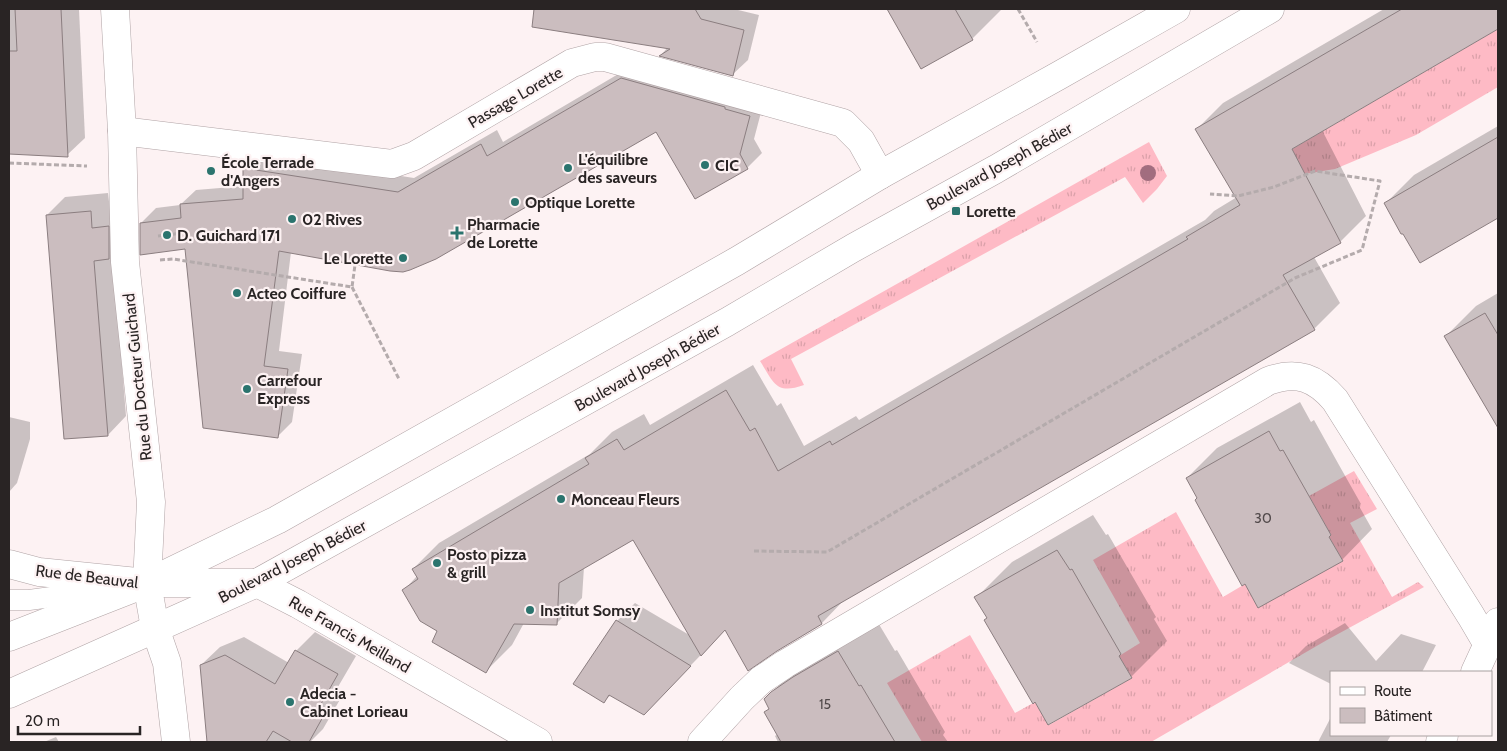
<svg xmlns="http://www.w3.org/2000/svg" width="1507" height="751" viewBox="0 0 1507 751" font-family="Cabin,sans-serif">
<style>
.grass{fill:url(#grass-tufts)}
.shadow{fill:#0003}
.building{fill:#cbbdbf;stroke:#8b7e80}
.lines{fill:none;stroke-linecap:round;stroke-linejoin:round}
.lane-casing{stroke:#b0a3a5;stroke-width:21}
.street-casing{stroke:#b0a3a5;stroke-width:29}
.primary-casing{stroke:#b0a3a5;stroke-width:29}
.path{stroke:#b4abac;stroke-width:3;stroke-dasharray:5 2.5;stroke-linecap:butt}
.lane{stroke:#fff;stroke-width:20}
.street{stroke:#fff;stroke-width:28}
.primary{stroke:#fff;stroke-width:28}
.tree{fill:#a26d7f}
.poi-dot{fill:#2b746e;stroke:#fdf2f3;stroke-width:2}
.labels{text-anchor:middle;stroke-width:4.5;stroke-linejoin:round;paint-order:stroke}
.number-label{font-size:14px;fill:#524a4b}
.street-label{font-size:16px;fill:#292424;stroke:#fdf2f3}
.poi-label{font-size:16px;font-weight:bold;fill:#292424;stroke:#fdf2f3;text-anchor:start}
</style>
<defs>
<pattern id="grass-tufts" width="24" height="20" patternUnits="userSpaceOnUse" patternTransform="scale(1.25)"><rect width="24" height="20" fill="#febac5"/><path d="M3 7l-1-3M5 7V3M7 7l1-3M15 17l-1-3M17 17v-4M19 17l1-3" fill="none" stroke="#daa0a9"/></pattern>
</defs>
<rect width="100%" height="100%" fill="#fdf2f3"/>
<g class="grass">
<path d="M 1498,29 L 1498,87 L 1416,135 L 1335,169 L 1229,186 Z"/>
<path d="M 1149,142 L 1167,176 L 1157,189 L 1143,203 L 1125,177 L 791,359 L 804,385 C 776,395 774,383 760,361 Z"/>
<path d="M 1354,471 L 1377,509 L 1350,523 L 1392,597 L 1418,582 L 1424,587 L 1327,640 L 1151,742 L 922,742 L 887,683 L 970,635 L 1015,713 L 1035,702 L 1049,725 L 1132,678 L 1119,656 L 1140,643 L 1093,560 L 1176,512 L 1223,597 L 1245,584 L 1343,561 L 1329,537 L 1331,535 L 1309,496 Z"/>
</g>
<g class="shadow">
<path d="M 9,9 L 79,9 L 85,138 L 67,155 L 9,153 Z"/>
<path d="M 577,9 L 734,9 L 759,15 L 748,60 L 732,75 L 661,55 L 668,47 L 572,32 Z"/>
<path d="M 888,9 L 1002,9 L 972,39 L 922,67 Z"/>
<path d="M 1384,9 L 1498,9 L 1498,28 L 1322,130 L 1366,216 L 1340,242 L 1314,257 L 1340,303 L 1314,329 L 845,599 L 822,623 L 776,649 L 726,629 L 662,695 L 611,695 L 604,701 L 617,621 L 635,603 L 691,636 L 633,538 L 584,567 L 582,598 L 556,624 L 524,623 L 512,645 L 486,671 L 438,630 L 404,590 L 417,576 L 413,569 L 439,543 L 590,454 L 612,432 L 644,414 L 650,425 L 753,365 L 777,406 L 781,403 L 804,446 L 856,416 L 859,420 L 1205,220 L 1214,211 L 1237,197 L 1197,129 L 1223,103 Z"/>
<path d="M 637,63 L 764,101 L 754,139 L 762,153 L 747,168 L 656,131 L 291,252 L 279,351 L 302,354 L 292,422 L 277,437 L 186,248 L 141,223 L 156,208 L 180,205 L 196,190 L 244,186 L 244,168 L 259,154 L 414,178 L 497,130 L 503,142 Z"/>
<path d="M 1498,126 L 1498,217 L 1420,262 L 1386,203 L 1414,175 Z"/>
<path d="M 108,193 L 110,210 L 126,209 L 113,254 L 126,416 L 108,435 L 47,215 L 65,197 Z"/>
<path d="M 1498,293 L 1498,426 L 1445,337 L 1476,306 Z"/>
<path d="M 1300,402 L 1311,422 L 1314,420 L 1339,465 L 1361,504 L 1359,506 L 1372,529 L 1342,560 L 1199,499 L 1187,478 L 1217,448 Z"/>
<path d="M 9,417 L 30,422 L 30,439 L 17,483 L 9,492 Z"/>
<path d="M 1093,515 L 1106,535 L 1108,534 L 1156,617 L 1154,619 L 1167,641 L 1131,677 L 988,618 L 976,598 L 1012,562 Z"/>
<path d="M 874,616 L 895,651 L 897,650 L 945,732 L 943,735 L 948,742 L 778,742 L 775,736 L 778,734 L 766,712 L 770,708 L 765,699 L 808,657 Z"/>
<path d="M 1345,623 L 1376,661 L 1401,634 L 1436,645 L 1422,672 L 1331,672 L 1331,684 L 1289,663 L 1306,646 Z"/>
<path d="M 315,632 L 356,656 L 335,692 L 342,696 L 323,729 L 310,742 L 208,742 L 201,665 L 220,647 L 244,637 L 289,663 L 296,651 Z"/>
<path d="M 1331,717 L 1331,735 L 1391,735 L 1387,742 L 1318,742 Z"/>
<path d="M 56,737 L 59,742 L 44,742 Z"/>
</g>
<g class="building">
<path d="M 15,9 L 61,9 L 68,157 L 9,154 L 9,51 L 17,51 Z"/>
<path d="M 534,9 L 695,9 L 701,19 L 744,30 L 733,76 L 659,56 L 670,49 L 532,27 Z"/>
<path d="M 887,9 L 955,9 L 973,40 L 921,69 Z"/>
<path d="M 1402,9 L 1498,9 L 1498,29 L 1292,149 L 1341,243 L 1283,275 L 1315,330 L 818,616 L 822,624 L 777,651 L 748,671 L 725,630 L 701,656 L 633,540 L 559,583 L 557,625 L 514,624 L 486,673 L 432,642 L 437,631 L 420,621 L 402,590 L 418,579 L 412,569 L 589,464 L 585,458 L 617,439 L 624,450 L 726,390 L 750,431 L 755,428 L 778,471 L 830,441 L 832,445 L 1188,239 L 1186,237 L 1240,205 L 1195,129 Z"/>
<path d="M 621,78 L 725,107 L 725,109 L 750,116 L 740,154 L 748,169 L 695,199 L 656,132 L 436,259 L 410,270 L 403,272 L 390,271 L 279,251 L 264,366 L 288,369 L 278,438 L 203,428 L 185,249 L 140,255 L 140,223 L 181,218 L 180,204 L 243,199 L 243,168 L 398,192 L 481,144 L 487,156 Z"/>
<path d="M 1498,137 L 1498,218 L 1420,263 L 1403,234 L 1401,234 L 1384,203 Z"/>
<path d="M 91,211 L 92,228 L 109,226 L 109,259 L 94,261 L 108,436 L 64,439 L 46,215 Z"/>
<path d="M 1485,313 L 1498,335 L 1498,428 L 1444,336 Z"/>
<path d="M 1269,431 L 1280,451 L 1283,450 L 1309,496 L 1331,535 L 1329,537 L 1343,561 L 1258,608 L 1245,584 L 1242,586 L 1195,500 L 1197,498 L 1186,478 Z"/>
<path d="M 1057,550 L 1070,570 L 1072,569 L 1121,654 L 1119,656 L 1132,678 L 1048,725 L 1035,702 L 1033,704 L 984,620 L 987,618 L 974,597 Z"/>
<path d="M 616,620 L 691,666 L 644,715 L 609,695 L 604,703 L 573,684 Z"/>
<path d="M 295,650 L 338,674 L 317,711 L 324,715 L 309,742 L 292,742 L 273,731 L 266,742 L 207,742 L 200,665 L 225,655 L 275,684 Z"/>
<path d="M 838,651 L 859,686 L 861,685 L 895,742 L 781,742 L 764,712 L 769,709 L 764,699 L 771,692 L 793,677 Z"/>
</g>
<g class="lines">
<g class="lane-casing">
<path id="lane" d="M 9,600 L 29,600 L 111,589"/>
</g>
<g class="street-casing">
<g id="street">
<path d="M 115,9 L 122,131 L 125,262 L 151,502 L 147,583 L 155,628 L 167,663 L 176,742"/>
<path d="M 122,131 L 392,164 L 414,156 L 572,63 L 595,57 L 605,57 L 843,123 L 861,141 L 880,175"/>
<path d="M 9,564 L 39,572 L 147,583 L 257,583 L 298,604 L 538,742"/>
<path d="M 1475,672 L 1498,622"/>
<path d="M 702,742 L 742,698 L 761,680 L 785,664 L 1268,381 C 1297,370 1316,378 1335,400 L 1471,616 L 1488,645"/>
<path d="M 1440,742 L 1444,735"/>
</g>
</g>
<g class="primary-casing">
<g id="primary">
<path d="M 9,637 L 147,583 L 277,520 L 737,261 L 880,175 L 1058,76 L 1176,9"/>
<path d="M 9,694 L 257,583 L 727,322 L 853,248 L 996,169 L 1270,9"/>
</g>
</g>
<g class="path">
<path d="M 1018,9 L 1037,42"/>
<path d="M 9,163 L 87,166"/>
<path d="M 158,236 L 182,233"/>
<path d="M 160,260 L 173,259 L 352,287 L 355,265"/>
<path d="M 352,287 L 399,379"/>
<path d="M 754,551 L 827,552 L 1295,278 L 1362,250 L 1380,181 L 1315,171 L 1274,187 L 1238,196 L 1210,194"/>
</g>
<use href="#lane" class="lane"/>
<use href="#street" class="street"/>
<use href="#primary" class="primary"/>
</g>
<circle class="tree" cx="1148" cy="173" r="8"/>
<g class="poi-dot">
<circle cx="705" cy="165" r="5"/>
<circle cx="568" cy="168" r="5"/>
<circle cx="211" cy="171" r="5"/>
<circle cx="515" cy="202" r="5"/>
<rect x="951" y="206" width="10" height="10" rx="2.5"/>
<circle cx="292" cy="219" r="5"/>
<path d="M454.5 225.5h5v5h5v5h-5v5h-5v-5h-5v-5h5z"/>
<circle cx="167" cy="235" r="5"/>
<circle cx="403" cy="258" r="5"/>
<circle cx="237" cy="293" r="5"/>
<circle cx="247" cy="389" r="5"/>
<circle cx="561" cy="499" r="5"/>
<circle cx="437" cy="563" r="5"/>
<circle cx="530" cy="610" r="5"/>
<circle cx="290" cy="702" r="5"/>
</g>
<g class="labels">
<g class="number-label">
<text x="1263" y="523">30</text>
<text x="825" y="709">15</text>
</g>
<g class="street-label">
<text transform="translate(515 97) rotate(-30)" y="6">Passage Lorette</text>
<text transform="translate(999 166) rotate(-29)" y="6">Boulevard Joseph Bédier</text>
<text transform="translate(647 367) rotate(-29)" y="6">Boulevard Joseph Bédier</text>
<text transform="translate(137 377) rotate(-96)" y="6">Rue du Docteur Guichard</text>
<text transform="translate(292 561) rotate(-27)" y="6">Boulevard Joseph Bédier</text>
<text transform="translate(87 576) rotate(7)" y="6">Rue de Beauval</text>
<text transform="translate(350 634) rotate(30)" y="6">Rue Francis Meilland</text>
</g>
<g class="poi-label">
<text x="578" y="165">L'équilibre<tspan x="578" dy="18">des saveurs</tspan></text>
<text x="221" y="168">École Terrade<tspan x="221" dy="18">d'Angers</tspan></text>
<text x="715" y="171">CIC</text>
<text x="525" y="208">Optique Lorette</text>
<text x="966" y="217">Lorette</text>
<text x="302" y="225">02 Rives</text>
<text x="467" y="230">Pharmacie<tspan x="467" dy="18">de Lorette</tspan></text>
<text x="177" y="241">D. Guichard 171</text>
<text x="393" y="264" text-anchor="end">Le Lorette</text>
<text x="247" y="299">Acteo Coiffure</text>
<text x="257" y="386">Carrefour<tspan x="257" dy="18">Express</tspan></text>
<text x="571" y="505">Monceau Fleurs</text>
<text x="447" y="560">Posto pizza<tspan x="447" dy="18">&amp; grill</tspan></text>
<text x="540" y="616">Institut Somsy</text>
<text x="300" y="699">Adecia -<tspan x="300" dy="18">Cabinet Lorieau</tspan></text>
</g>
</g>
<rect width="1507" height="751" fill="none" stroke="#292424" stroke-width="20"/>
<rect x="1330" y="671" width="162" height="65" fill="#fdf2f3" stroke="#a8a0a0"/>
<rect x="1340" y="687" width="25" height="8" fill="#ffffff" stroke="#a8a0a0"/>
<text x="1374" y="696" font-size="15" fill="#292424">Route</text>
<rect x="1340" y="708" width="25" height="15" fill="#cbbdbf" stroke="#a8a0a0"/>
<text x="1374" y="721" font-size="15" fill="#292424">Bâtiment</text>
<path d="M18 726v8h122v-8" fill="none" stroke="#292424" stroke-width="2.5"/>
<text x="25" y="726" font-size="15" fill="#292424" stroke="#fdf2f3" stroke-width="4" paint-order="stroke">20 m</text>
</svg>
